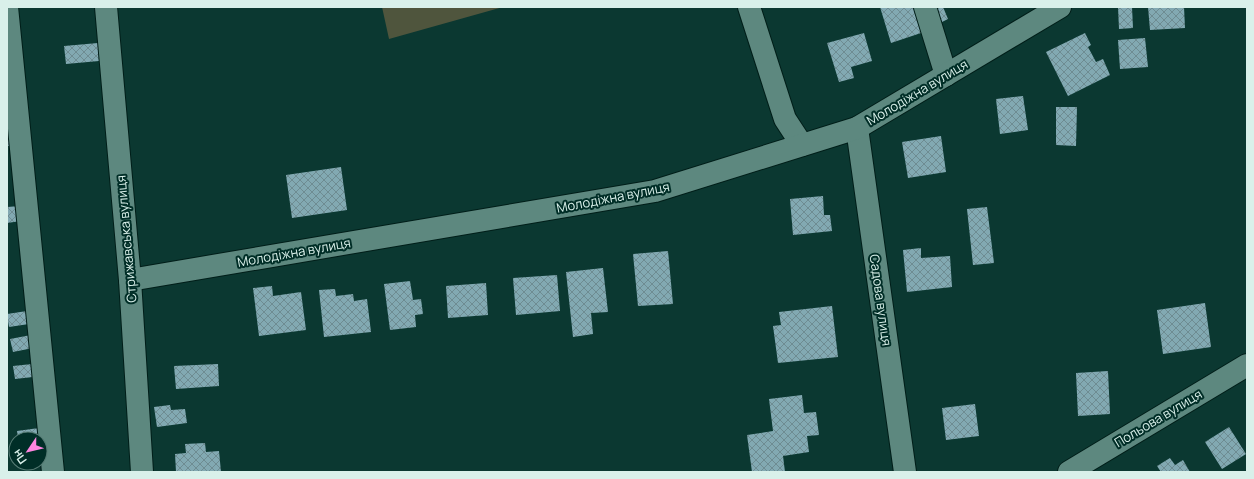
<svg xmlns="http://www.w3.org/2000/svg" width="1254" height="479" viewBox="0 0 1254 479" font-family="Manrope,sans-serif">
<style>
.grass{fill:#4f553d}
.building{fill:url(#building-cross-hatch)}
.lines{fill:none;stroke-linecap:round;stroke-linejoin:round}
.minor-casing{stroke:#001e19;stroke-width:24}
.minor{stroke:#5d887f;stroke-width:22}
.labels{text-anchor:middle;stroke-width:4;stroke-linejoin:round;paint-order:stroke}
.street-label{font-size:13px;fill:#d9f0ea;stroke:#002e27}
</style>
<defs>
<pattern id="building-cross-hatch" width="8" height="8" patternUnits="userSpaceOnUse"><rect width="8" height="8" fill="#82a9b2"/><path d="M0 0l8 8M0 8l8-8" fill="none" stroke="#6e8c92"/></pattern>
</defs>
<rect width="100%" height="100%" fill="#0b3831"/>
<path class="grass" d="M 382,7 L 503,7 L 389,39 Z"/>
<g class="building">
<path d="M 880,7 L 922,7 L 924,32 L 891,43 Z"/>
<path d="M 943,7 L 948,19 L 942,22 L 936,9 Z"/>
<path d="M 1118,7 L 1132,7 L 1133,28 L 1119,29 Z"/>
<path d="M 1148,7 L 1184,7 L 1185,28 L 1150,30 Z"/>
<path d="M 864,33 L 872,61 L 851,67 L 854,78 L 839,82 L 827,43 Z"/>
<path d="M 1085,33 L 1091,45 L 1088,47 L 1096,62 L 1103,59 L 1110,75 L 1068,96 L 1046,52 Z"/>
<path d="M 1145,38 L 1148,67 L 1120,69 L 1118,40 Z"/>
<path d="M 98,43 L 99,61 L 66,64 L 64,46 Z"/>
<path d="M 1023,96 L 1028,130 L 1000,134 L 996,99 Z"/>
<path d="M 1056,107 L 1077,107 L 1076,146 L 1056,145 Z"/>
<path d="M 11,134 L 12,146 L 7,146 L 7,135 Z"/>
<path d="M 941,136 L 946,172 L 908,178 L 902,142 Z"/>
<path d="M 341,167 L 347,210 L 292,218 L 286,175 Z"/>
<path d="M 823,196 L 824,215 L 830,215 L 832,231 L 793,235 L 790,199 Z"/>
<path d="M 20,206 L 21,221 L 7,223 L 7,207 Z"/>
<path d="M 987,207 L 994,263 L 973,265 L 967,209 Z"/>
<path d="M 921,248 L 921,258 L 950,256 L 952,287 L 907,292 L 903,250 Z"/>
<path d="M 668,251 L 673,304 L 638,306 L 633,254 Z"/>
<path d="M 603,268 L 608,312 L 591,313 L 593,334 L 573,337 L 566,272 Z"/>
<path d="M 557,275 L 560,311 L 516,315 L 513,278 Z"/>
<path d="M 410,281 L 413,300 L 421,299 L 423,314 L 415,315 L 416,327 L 390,330 L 384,284 Z"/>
<path d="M 486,283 L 488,315 L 448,318 L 446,286 Z"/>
<path d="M 272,286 L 273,296 L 301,292 L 306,330 L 259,336 L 253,288 Z"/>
<path d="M 335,289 L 336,296 L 353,294 L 354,301 L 367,299 L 371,332 L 324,337 L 319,290 Z"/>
<path d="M 1205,303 L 1211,347 L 1163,354 L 1157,310 Z"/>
<path d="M 832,306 L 838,357 L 778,363 L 773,326 L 781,325 L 779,312 Z"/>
<path d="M 27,311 L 29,324 L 9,327 L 7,314 Z"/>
<path d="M 31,335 L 33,348 L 13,352 L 10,339 Z"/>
<path d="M 32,364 L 33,377 L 15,379 L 13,366 Z"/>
<path d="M 218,364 L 219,386 L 176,389 L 174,366 Z"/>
<path d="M 1108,371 L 1110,414 L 1078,416 L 1076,373 Z"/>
<path d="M 802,395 L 804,413 L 816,412 L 819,435 L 807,436 L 809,452 L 783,456 L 785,472 L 752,472 L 747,435 L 773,431 L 769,399 Z"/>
<path d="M 975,404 L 979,436 L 946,440 L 942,408 Z"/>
<path d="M 170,405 L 171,410 L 185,409 L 187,423 L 157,427 L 154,407 Z"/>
<path d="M 1229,427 L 1246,454 L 1222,469 L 1205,442 Z"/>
<path d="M 39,428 L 40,439 L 18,439 L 17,431 Z"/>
<path d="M 205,443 L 206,452 L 219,451 L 221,472 L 176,472 L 175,454 L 186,453 L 185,444 Z"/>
<path d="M 1170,458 L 1175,465 L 1183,460 L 1190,472 L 1161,472 L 1157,466 Z"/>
</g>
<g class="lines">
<g class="minor-casing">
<g id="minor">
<path d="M 7,7 L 53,472"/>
<path d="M 106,7 L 130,280 L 142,472"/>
<path d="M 749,7 L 785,119 L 802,145"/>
<path d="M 925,7 L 946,75"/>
<path d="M 857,128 L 905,472"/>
<path d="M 130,280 L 655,191 L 857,128 L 1060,7"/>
<path d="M 1069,472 L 1247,365"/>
</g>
</g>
<use href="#minor" class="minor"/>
</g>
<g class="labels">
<g class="street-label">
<text transform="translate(917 92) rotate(-31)" y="5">Молодіжна вулиця</text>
<text transform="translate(613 197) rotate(-11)" y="5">Молодіжна вулиця</text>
<text transform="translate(126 239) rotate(-95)" y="5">Стрижавська вулиця</text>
<text transform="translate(294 252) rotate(-10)" y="5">Молодіжна вулиця</text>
<text transform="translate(881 300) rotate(82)" y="5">Садова вулиця</text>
<text transform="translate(1158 418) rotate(-31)" y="5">Польова вулиця</text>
</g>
</g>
<rect width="1254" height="479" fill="none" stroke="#d9f0ea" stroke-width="16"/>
<g transform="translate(28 451) rotate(235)"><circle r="19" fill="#002e27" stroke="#577c75"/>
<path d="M0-3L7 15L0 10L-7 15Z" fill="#fe85df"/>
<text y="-6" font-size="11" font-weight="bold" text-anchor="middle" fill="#d9f0ea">Пн</text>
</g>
</svg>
